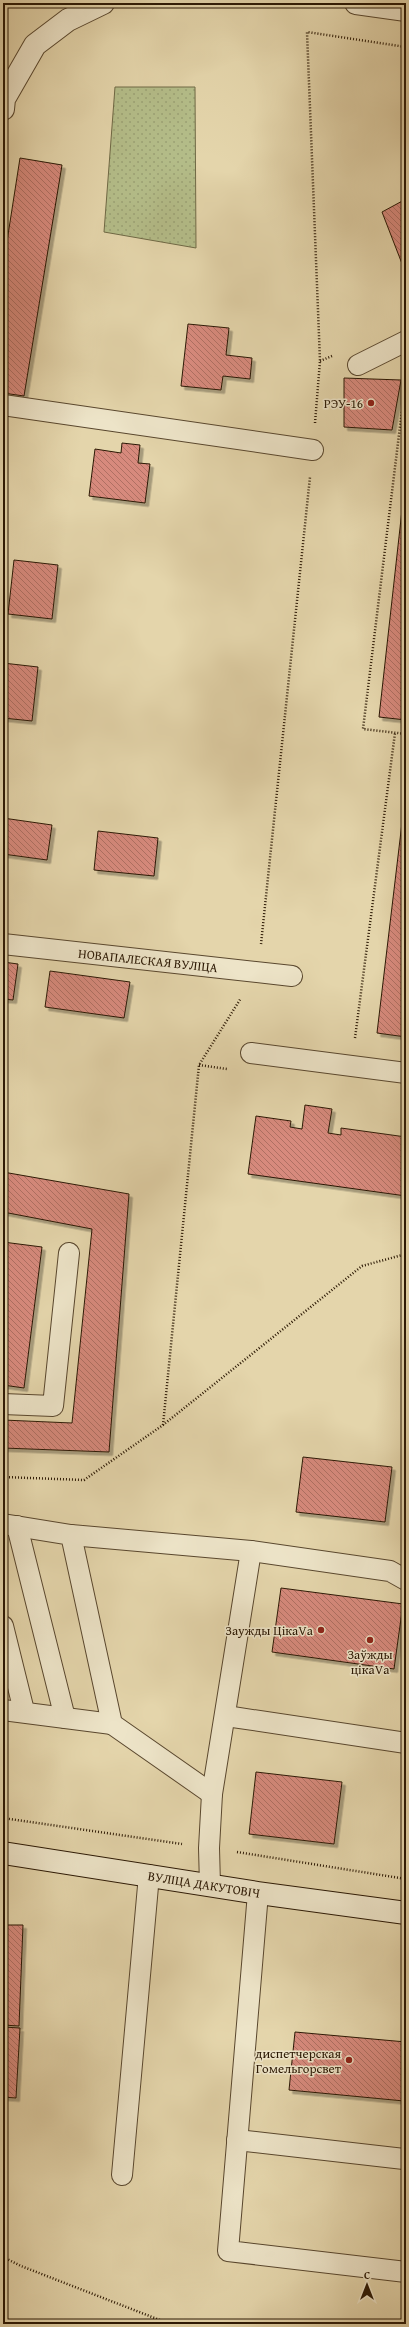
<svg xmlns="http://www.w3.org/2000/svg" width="409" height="2327" viewBox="0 0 409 2327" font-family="'Gentium Book Plus',serif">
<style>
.grass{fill:url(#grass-dots);stroke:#706a46}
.building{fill:url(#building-back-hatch);stroke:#2b1804;filter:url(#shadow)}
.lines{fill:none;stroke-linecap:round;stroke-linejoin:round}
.lane-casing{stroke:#59472e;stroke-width:22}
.street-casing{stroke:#59472e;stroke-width:24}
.secondary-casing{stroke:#2b1804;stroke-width:24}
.path{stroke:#2b1804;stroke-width:2.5;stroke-dasharray:1 2;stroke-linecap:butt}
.lane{stroke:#ede4c8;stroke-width:20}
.street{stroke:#ede4c8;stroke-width:22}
.secondary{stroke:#ede4c8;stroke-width:22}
.poi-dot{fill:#8f2418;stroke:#ede4c8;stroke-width:1.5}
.labels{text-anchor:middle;stroke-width:3;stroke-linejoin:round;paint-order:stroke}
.poi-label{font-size:13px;fill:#2b1804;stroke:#ede4c8;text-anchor:end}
.street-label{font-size:13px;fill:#2b1804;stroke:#ede4c8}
</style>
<defs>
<pattern id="grass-dots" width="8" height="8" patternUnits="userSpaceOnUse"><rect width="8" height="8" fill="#b4bd89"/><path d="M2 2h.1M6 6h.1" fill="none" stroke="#9ba275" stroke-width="1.8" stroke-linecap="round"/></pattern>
<pattern id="building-back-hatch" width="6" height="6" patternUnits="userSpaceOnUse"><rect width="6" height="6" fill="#d78a7d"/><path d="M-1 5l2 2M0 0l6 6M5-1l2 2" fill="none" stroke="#af7064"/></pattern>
<filter id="shadow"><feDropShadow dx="3.5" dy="3.5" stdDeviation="0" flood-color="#0004"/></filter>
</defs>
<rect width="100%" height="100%" fill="#e4d5ab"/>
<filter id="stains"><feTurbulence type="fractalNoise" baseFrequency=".005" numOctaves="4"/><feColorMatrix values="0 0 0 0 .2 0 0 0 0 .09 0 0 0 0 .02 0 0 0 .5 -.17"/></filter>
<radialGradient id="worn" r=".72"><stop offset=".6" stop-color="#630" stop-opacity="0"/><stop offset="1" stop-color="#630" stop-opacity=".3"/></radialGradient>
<path class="grass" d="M 115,87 L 195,87 L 196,248 L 104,232 Z"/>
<g class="building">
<path d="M 20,158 L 62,165 L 24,396 L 3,393 L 3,267 Z"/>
<path d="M 406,199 L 406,274 L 382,212 Z"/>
<path d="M 188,324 L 229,328 L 226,355 L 252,358 L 250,379 L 223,376 L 221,390 L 181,386 Z"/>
<path d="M 344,378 L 401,380 L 392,430 L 344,427 Z"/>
<path d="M 122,443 L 140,445 L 138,463 L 150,464 L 145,503 L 89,496 L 95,449 L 121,453 Z"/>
<path d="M 406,474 L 406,720 L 379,717 Z"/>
<path d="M 14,560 L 58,565 L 52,619 L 8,614 Z"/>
<path d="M 3,663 L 38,667 L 32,721 L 3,718 Z"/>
<path d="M 406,789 L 406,1037 L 377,1033 Z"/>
<path d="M 3,818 L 52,825 L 47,860 L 3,854 Z"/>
<path d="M 98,831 L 158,838 L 154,876 L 94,870 Z"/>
<path d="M 3,962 L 18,964 L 13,1000 L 3,999 Z"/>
<path d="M 50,971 L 130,982 L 124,1018 L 45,1007 Z"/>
<path d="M 305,1105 L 332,1109 L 328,1133 L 341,1135 L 341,1128 L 406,1137 L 406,1196 L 248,1174 L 256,1116 L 291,1121 L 290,1127 L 302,1129 Z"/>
<path d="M 3,1172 L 129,1194 L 109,1452 L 3,1448 L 3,1420 L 72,1423 L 92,1229 L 3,1212 Z"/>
<path d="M 3,1242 L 42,1247 L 24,1388 L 3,1385 Z"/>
<path d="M 303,1457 L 392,1467 L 385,1522 L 296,1512 Z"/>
<path d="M 281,1588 L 403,1604 L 394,1669 L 272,1652 Z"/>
<path d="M 256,1772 L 342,1782 L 334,1844 L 249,1834 Z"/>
<path d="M 3,1925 L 23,1925 L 19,2026 L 3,2025 Z"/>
<path d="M 3,2027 L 20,2028 L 16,2098 L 3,2097 Z"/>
<path d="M 295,2032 L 406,2042 L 404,2101 L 289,2090 Z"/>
</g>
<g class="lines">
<g class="lane-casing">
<g id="lane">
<path d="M 358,365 L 406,341"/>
<path d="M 3,405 L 313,450"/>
<path d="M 3,944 L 292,976"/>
<path d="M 251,1053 L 406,1073"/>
<path d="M 3,1404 L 53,1406 L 69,1253"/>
<path d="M 3,1524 L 71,1535 L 112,1724 L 212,1794"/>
<path d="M 17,1526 L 65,1718"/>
<path d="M 71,1535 L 251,1551 L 390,1571 L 406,1580"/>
<path d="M 3,1626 L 24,1711"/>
<path d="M 3,1710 L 112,1724"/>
<path d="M 226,1716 L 406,1743"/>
<path d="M 210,1885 L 209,1848 L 212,1794 L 251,1551"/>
<path d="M 258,1893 L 228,2251 L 406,2272"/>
<path d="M 237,2140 L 404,2159"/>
<path d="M 122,2175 L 149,1875"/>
</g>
</g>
<g class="street-casing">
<g id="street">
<path d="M 356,3 L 406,10"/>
<path d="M 3,109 L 4,99 L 35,45 L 68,20 L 103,3"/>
</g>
</g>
<g class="secondary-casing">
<path id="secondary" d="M 3,1853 L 258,1893 L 406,1913"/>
</g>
<g class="path">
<path d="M 320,361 L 332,356"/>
<path d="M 406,411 L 402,410 L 363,729 L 406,734"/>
<path d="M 315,423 L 320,361 L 307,32 L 406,47"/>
<path d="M 261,944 L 310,477"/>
<path d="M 355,1038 L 395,733"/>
<path d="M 199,1065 L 227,1069"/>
<path d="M 163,1425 L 199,1065 L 241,998"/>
<path d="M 3,1477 L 84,1480 L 163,1425 L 362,1266 L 406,1254"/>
<path d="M 3,1818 L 182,1844"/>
<path d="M 237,1852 L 406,1879"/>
<path d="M 3,2257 L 21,2266 L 170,2324"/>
</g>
<use href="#lane" class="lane"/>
<use href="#street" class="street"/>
<use href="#secondary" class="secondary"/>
</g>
<g class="poi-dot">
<circle cx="371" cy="403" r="4"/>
<circle cx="321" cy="1630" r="4"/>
<circle cx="370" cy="1640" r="4"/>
<circle cx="349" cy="2060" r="4"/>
</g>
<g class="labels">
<g class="poi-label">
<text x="363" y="408">РЭУ-16</text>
<text x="313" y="1635">Заужды ЦікаVа</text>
<text x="370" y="1659" text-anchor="middle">Заўжды<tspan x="370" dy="15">цікаVа</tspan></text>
<text x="341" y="2058">диспетчерская<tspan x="341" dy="15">Гомельгорсвет</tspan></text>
</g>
<g class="street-label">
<text transform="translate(148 960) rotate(6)" y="5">НОВАПАЛЕСКАЯ ВУЛІЦА</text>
<text transform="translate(204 1884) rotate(9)" y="5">ВУЛІЦА ДАКУТОВІЧ</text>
</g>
</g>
<rect width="409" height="2327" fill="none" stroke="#e4d5ab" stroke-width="16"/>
<rect x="4" y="4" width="401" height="2319" fill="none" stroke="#2b1804" stroke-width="2"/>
<rect x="8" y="8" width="393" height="2311" fill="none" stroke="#2b1804"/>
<g transform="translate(367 2285)" stroke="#ede4c8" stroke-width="3" paint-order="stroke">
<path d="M0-3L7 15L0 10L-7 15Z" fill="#2b1804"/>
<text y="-6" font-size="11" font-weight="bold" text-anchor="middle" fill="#2b1804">С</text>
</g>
<rect width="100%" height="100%" filter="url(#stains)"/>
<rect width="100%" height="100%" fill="url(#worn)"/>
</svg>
